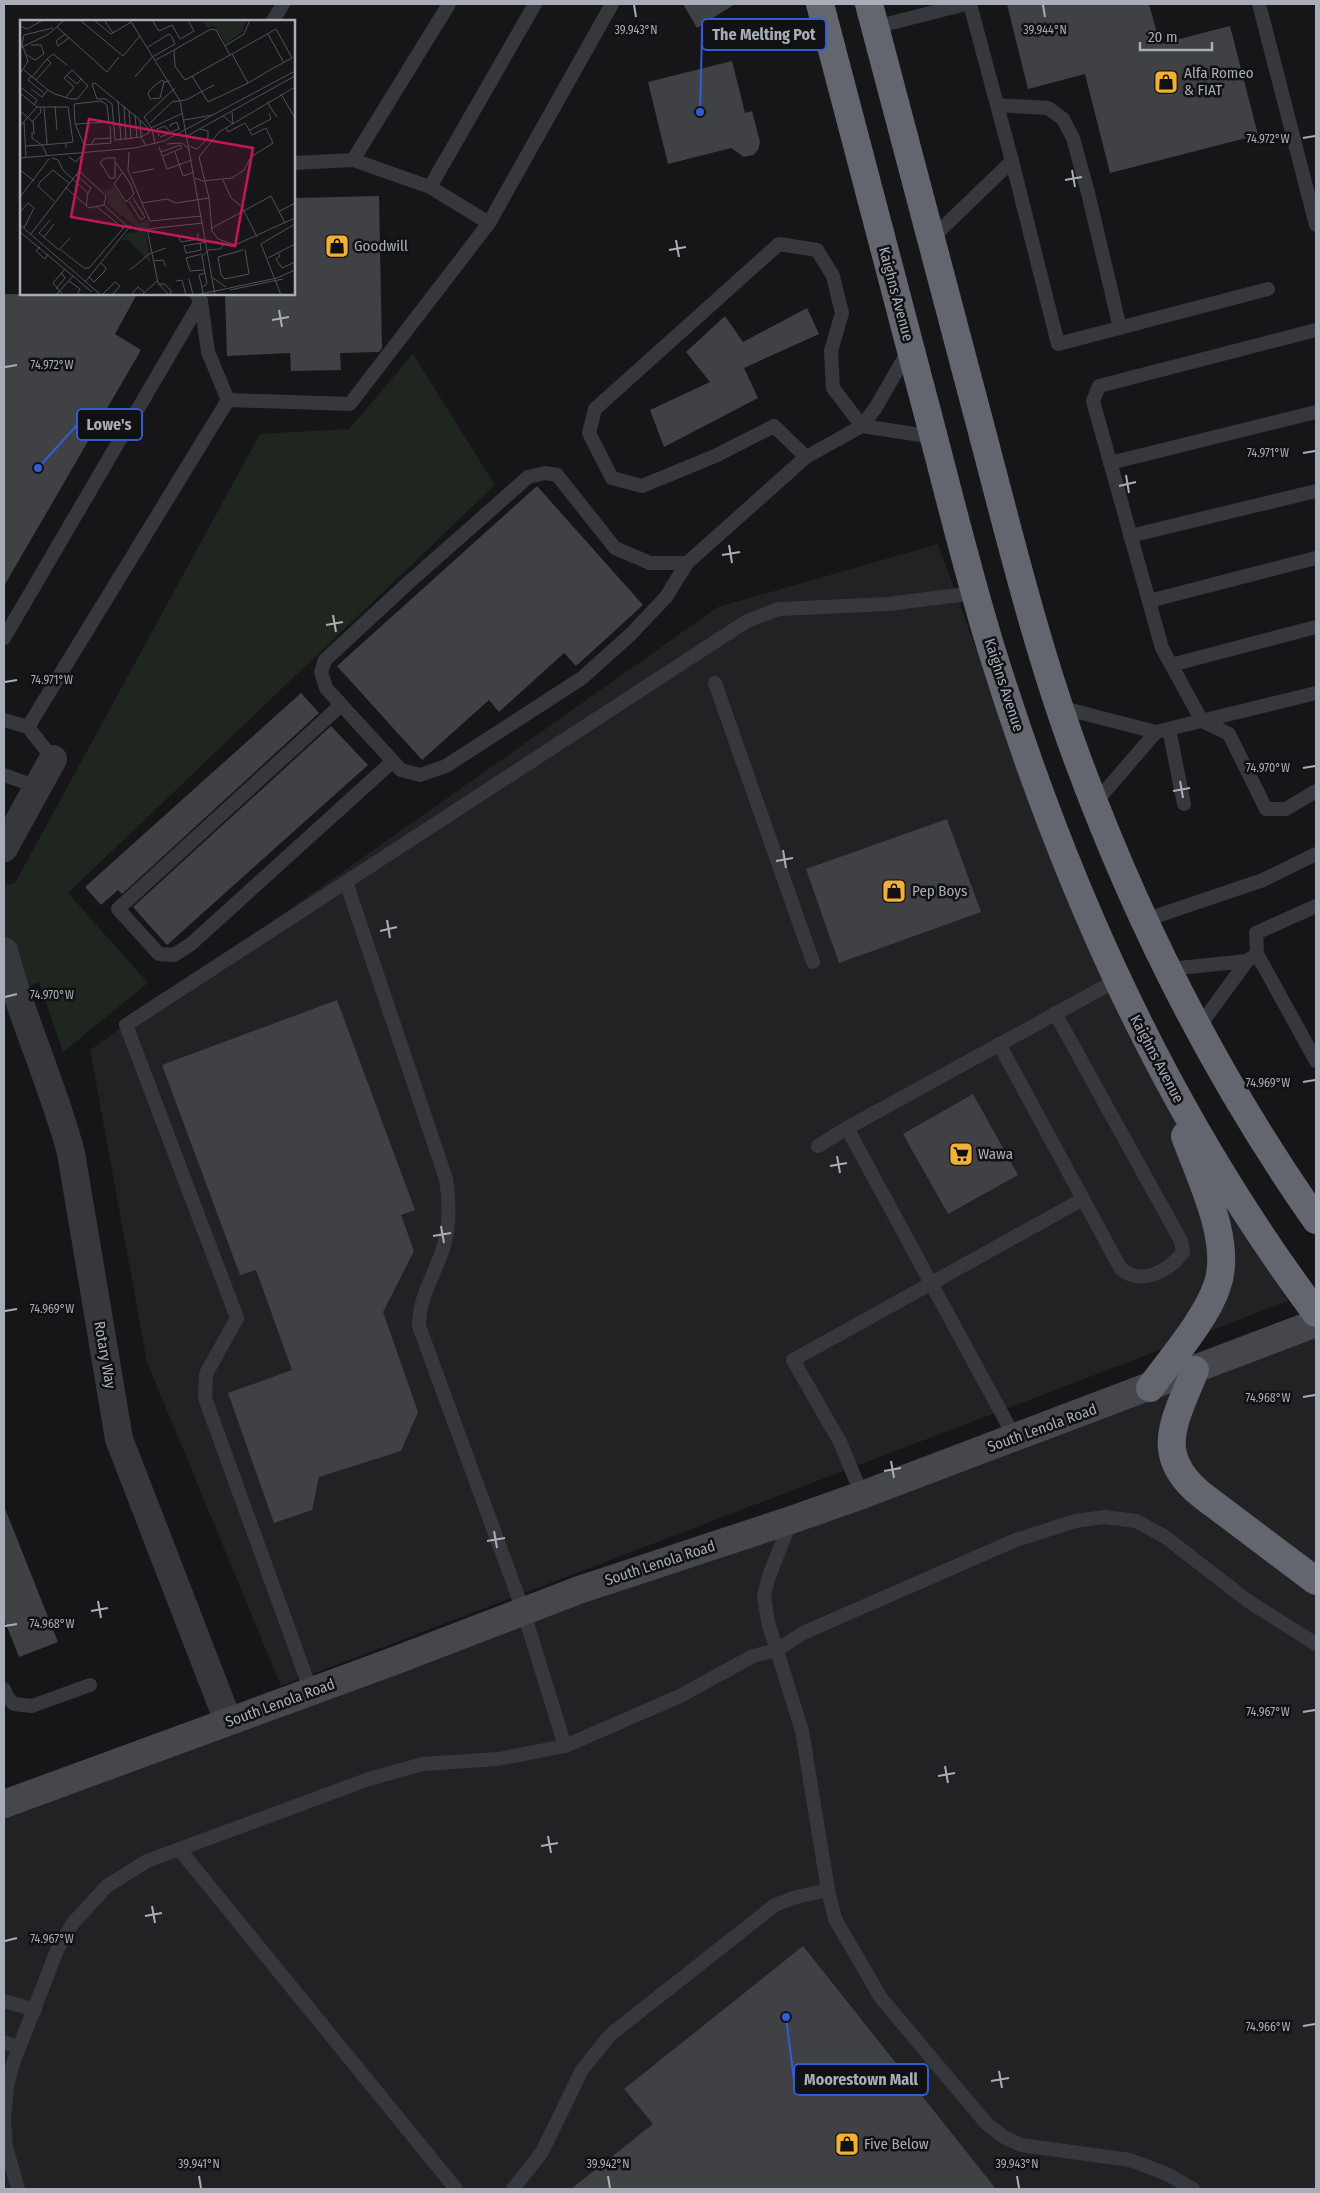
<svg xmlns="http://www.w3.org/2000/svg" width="1320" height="2193" viewBox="0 0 1320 2193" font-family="'Fira Sans Condensed',sans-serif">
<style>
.built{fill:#222225}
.green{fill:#1e261f}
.building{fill:#404145}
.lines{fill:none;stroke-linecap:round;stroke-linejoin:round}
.lane{stroke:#37383d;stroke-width:14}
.street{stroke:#37383d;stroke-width:28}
.secondary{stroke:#45474d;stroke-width:28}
.highway{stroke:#63666e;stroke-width:28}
.ticks{fill:none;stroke:#a8adb8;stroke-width:2}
.labels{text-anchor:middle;stroke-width:5;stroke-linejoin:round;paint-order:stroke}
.poi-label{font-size:15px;fill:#a8adb8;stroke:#111113;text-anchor:start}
.street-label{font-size:15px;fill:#a8adb8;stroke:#111113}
.inset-road{fill:none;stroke:#505258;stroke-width:1}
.view{fill:#c2185b;fill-opacity:0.15;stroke:#c2185b;stroke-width:2.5}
.inset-edge{fill:none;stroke:#a8adb8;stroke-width:2.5}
.ticks-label{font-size:12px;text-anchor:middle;fill:#a8adb8;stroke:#111113;stroke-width:5;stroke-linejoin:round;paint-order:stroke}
.leader{fill:none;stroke:#325cd3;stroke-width:2}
.callout-dot{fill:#325cd3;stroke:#111113;stroke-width:2}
.callout{fill:#111113;stroke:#325cd3;stroke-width:2}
.callout-label{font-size:16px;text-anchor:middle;font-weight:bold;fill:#a8adb8}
</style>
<rect width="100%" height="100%" fill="#161618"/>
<g class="built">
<path d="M 938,544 L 1052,859 L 1288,1301 L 281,1686 L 147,1362 L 90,1050 L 718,607 Z"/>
<path d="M 1316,1323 L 1316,2189 L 4,2189 L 4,1804 Z"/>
</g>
<path class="green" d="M 413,354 L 495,485 L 68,893 L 148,983 L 63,1052 L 39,982 L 4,995 L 4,885 L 15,883 L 260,434 L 349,429 Z"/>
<g class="building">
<path d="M 683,4 L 735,4 L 697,28 Z"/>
<path d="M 1007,4 L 1149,4 L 1160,44 L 1230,26 L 1258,135 L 1110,173 L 1085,74 L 1028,89 Z"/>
<path d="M 732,61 L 745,113 L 752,111 L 760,142 L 758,150 L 753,155 L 744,157 L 731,148 L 668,164 L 648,82 Z"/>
<path d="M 379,196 L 382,348 L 379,352 L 340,353 L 341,370 L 291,371 L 290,353 L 227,356 L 225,294 L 294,294 L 294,198 Z"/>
<path d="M 4,294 L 137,294 L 115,334 L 141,350 L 4,586 Z"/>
<path d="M 807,308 L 819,334 L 744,368 L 758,398 L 664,447 L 650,410 L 710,382 L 686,352 L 725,316 L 743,342 Z"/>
<path d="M 537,486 L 643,605 L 576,666 L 564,653 L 499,712 L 489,700 L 422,760 L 337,666 Z"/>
<path d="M 301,693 L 319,713 L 122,894 L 118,890 L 101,905 L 85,887 Z"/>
<path d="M 331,726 L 368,765 L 167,945 L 133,907 Z"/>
<path d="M 947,819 L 981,912 L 839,963 L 806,869 Z"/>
<path d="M 337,1000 L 415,1210 L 401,1215 L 414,1251 L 383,1312 L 418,1412 L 401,1451 L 319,1477 L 312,1510 L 274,1523 L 228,1393 L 292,1370 L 256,1270 L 240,1275 L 162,1065 Z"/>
<path d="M 973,1094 L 1018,1175 L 948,1214 L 903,1134 Z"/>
<path d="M 4,1506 L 58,1642 L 19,1657 L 4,1619 Z"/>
<path d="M 803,1946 L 996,2189 L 571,2189 L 653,2124 L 624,2089 Z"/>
</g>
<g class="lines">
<g class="lane">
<path d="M 970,4 L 1012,161 L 1058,344 L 1268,289"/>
<path d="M 1259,4 L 1316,225"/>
<path d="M 273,21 L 283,4"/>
<path d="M 875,27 L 966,4"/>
<path d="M 997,105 L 1048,108 L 1063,119 L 1073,138 L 1088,193 L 1120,328"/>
<path d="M 353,160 L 430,187 L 535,4"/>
<path d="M 294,163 L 353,160 L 449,4"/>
<path d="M 430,187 L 489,223"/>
<path d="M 931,239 L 1012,161"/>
<path d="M 779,244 L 817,250 L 833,276 L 842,313 L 831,351 L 833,388 L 862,426 L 806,457 L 774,426 L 715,456 L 642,486 L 612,478 L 589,433 L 595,409 Z"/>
<path d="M 1316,330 L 1099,386 L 1093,401 L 1162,648 L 1202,721 L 1229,734 L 1266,809 L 1286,809 L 1316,791"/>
<path d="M 910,348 L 876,407 L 862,426 L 934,437"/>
<path d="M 228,400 L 350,404 L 489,223 L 612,4"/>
<path d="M 1110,463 L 1316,412"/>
<path d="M 1130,536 L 1316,491"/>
<path d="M 687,563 L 650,563 L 615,548 L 557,475 L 545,473 L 528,477 L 407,584 L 325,660 L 321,672 L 326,688 L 401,770 L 420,775 L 446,766 L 582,678 L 630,635 L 666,597 L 687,563 L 806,457"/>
<path d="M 1149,601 L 1316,558"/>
<path d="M 4,638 L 201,301"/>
<path d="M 1171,665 L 1316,627"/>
<path d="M 715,683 L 813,962"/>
<path d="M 341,705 L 118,909 L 159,954 L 174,955 L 191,944 L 393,761"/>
<path d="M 1059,707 L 1156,732 L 1316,693"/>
<path d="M 4,720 L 28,727"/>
<path d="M 1169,729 L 1184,804"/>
<path d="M 53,759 L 28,727 L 228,400 L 208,352 L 201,301 L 196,294"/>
<path d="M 4,775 L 38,787"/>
<path d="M 1095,803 L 1156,732"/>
<path d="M 1145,920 L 1263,880 L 1316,854"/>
<path d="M 1257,954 L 1256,933 L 1316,906"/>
<path d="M 1247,961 L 1257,954 L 1316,1061"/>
<path d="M 1169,969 L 1247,961 L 1198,1028"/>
<path d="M 999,1044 L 1121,1269 C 1142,1286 1169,1271 1183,1252 L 1181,1241 L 1055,1013"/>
<path d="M 818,1146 L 847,1128"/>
<path d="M 1015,1438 L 847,1128 L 1117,980"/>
<path d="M 862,1495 L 840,1442 L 793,1360 L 1083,1199"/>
<path d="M 791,1520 L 768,1579 L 764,1596 L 768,1622 L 802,1731 L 828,1890 L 835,1919 L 881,1998 L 986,2123 L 1004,2137 L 1021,2145 L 1130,2160 L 1167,2174 L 1193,2189"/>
<path d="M 4,1689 L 7,1697 L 14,1704 L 32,1706 L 90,1685"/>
<path d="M 311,1691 L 205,1398 L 206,1374 L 237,1318 L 126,1025 L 346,882"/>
<path d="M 565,1746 L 523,1610 L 419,1326 C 419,1297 434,1276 443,1249 C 450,1225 450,1203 446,1179 L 346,882 L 747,621 L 779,609 L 888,604 L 975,593"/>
<path d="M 179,1849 L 456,2189"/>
<path d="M 4,2001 L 35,2010"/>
<path d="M 4,2042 L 19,2048"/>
<path d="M 18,2189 L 6,2147 L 4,2120 L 7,2086 L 13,2063 L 58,1948 L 73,1923 L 107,1886 L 147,1861 L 369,1779 L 423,1764 L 498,1759 L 565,1746 L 680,1696 L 753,1656 L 777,1650 L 803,1633 L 1016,1540 L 1075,1521 L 1104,1517 L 1136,1521 L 1164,1536 L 1248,1601 L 1316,1644"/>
<path d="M 513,2189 L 542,2152 L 582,2070 L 610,2035 L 775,1905 L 796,1897 L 828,1890"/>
</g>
<g class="street">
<path d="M 4,848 L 53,759"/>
<path d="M 4,951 C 22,1020 53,1084 71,1153 L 119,1439 L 228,1721"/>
</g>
<path class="secondary" d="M 4,1804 L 394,1661 L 579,1590 L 791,1520 L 862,1495 L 1316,1323"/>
<g class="highway">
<path d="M 820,4 C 853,129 886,255 919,381 C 943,470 964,560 991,648 C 1065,887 1165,1111 1316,1313"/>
<path d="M 869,4 C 906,145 944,287 981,428 C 1010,538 1037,649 1076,755 C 1136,919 1216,1077 1316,1220"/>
<path d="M 1195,1370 C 1175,1421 1151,1455 1203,1496 L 1316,1581"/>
<path d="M 1150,1388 C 1171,1359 1206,1319 1217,1286 C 1233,1242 1200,1178 1185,1136"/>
</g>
</g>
<path class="ticks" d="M 634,5 L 636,17M 1043,5 L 1045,17M 1303,138 L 1315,136M 1072,170 L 1075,187M 1065,180 L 1082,177M 676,240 L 679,257M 669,250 L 686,247M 279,310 L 282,327M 272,320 L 289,317M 5,367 L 17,365M 1303,453 L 1315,451M 1126,475 L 1129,493M 1119,486 L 1136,482M 729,545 L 732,563M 722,555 L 740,552M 333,615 L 336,632M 326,625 L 343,622M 5,682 L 17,680M 1303,768 L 1315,766M 1180,781 L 1183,798M 1173,791 L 1190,788M 783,850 L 786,868M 776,861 L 793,858M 387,920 L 390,938M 380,931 L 397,927M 5,997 L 17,994M 1303,1082 L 1315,1080M 837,1156 L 840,1173M 830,1166 L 847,1163M 441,1226 L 444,1243M 433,1236 L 451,1233M 5,1311 L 17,1309M 1303,1397 L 1315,1395M 891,1461 L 894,1478M 884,1471 L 901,1468M 494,1531 L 497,1548M 487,1541 L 505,1538M 98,1601 L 101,1618M 91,1611 L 108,1608M 5,1626 L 17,1624M 1303,1712 L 1315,1710M 945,1766 L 948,1783M 938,1776 L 955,1773M 548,1836 L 551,1853M 541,1846 L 558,1843M 152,1906 L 155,1923M 145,1916 L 162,1913M 5,1941 L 17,1938M 1303,2026 L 1315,2024M 999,2071 L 1002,2088M 991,2081 L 1009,2078M 199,2176 L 201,2188M 608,2176 L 610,2188M 1017,2176 L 1019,2188"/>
<defs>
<g id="shop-square" transform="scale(1.25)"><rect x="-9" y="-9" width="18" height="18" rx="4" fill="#f2b134" stroke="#111113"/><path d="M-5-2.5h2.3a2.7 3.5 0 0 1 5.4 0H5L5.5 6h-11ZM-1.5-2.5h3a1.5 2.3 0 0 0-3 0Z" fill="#111"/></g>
<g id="supermarket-square" transform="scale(1.25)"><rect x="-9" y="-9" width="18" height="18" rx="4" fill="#f2b134" stroke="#111113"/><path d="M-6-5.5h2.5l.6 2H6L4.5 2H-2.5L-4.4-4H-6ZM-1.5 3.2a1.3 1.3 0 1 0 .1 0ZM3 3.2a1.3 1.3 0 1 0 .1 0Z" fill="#111"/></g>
</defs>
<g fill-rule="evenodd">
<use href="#shop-square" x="1166" y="82"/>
<use href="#shop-square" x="337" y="246"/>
<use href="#shop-square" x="894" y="891"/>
<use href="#supermarket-square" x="961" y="1154"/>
<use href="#shop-square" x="847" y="2144"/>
</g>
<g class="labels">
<g class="poi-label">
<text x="1184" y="78">Alfa Romeo<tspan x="1184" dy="17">&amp; FIAT</tspan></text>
<text x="354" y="251">Goodwill</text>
<text x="912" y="896">Pep Boys</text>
<text x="978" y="1159">Wawa</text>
<text x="864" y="2149">Five Below</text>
</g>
<g class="street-label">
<text transform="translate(896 294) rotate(75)" y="5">Kaighns Avenue</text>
<text transform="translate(1004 685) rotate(72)" y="5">Kaighns Avenue</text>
<text transform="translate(1157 1059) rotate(62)" y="5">Kaighns Avenue</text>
<text transform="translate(105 1355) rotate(80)" y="5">Rotary Way</text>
<text transform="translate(1042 1428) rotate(-20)" y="5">South Lenola Road</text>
<text transform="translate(660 1563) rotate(-18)" y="5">South Lenola Road</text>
<text transform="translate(280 1703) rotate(-20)" y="5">South Lenola Road</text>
</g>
</g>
<g transform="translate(20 20)">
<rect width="275" height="275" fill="#161618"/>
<path d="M 182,0 L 226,0 L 223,11 L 206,24 L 194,5 L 188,8 ZM 94,167 L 119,204 L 127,199 L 131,206 L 125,208 L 131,244 L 109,221 L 102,220 L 107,213 L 117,212 L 118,208 L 87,184 L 88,177 L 83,171 Z" fill="#1e261f"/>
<path class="inset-road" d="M 60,0 L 103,36 L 120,16M 74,0 L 91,14 L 111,2M 84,0 L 93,13M 110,0 L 160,81 L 195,275M 132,0 L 139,11 L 152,5 L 160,19 L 174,11 L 168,0M 0,6 L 7,9 L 23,0M 37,7 L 87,52 L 99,37M 45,14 L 36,21 L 38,26 L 49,18M 248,14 L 264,43M 2,24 L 4,15 L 33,8M 205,26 L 224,14 L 230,0M 128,27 L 149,14 L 152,17 L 155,24 L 134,36M 0,28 L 29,14 L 44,0M 154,30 L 191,9 L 196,10 L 210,35M 7,35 L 15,40 L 24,34 L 21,25 L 11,25M 136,40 L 154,30 L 155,46 L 165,60 L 212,34M 4,50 L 28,70 L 22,77 L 11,69M 0,54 L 8,41 L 2,24M 46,55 L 57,64 L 62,58M 11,56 L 8,60 L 25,74M 172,56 L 188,82 L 224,65 L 228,63 L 250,50 L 272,38 L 256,9 L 212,34 L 228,63M 12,57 L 27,39M 115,57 L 133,36M 16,60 L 31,43 L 27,39 L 33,34 L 47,45M 144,62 L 142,60 L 134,66 L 128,73 L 130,79 L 140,78 L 144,62 L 150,61M 275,67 L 199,112 L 179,137 L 189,178 L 192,211 L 198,219 L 215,225 L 275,198M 2,68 L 17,80 L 14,85M 28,70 L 35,74 L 51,79 L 57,79 L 68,66 L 52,50 L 44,58 L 54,67 L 46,77M 0,73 L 17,87 L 48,87 L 53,122 L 46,123 L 46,128M 261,74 L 275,98M 98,81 L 101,120M 247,82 L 257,97M 35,86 L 37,110M 104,86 L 106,120M 24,87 L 27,124M 109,90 L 111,119M 0,91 L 13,102M 115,95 L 117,118M 203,96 L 213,104 L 212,92M 120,100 L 121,117 L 129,113 L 127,107 L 120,100 L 75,63 L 72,64 L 77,79 L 86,79 L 92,84 L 95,120 L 121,117 L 126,126M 164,100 L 193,95M 4,102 L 6,137M 130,103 L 152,82 L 166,80 L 194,65M 56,104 L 89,102 L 87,85 L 81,81 L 54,84 L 55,103 L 59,113 L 64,125M 0,106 L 17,87M 131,108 L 163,93M 230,110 L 251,99 L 249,93M 12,112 L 12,118 L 22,125M 14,114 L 13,101 L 21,92 L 20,87M 139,116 L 137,109 L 145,106 L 150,112M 140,117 L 159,109 L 157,102 L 150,105 L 151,107M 165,117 L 275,56M 72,124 L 74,119 L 91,118M 135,124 L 132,109 L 124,97 L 155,68M 147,124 L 162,123 L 170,130M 64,125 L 91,123 L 90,106M 6,126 L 21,125M 169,126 L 177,129 L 188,118 L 188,111 L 180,109M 139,127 L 147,149 L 172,140M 109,132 L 108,150 L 122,183 L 147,179 L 156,183 L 189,178M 141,132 L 160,125 L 162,128 L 143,136M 155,132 L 163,156 L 174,152M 27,135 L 22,125 L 46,123M 49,137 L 56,142 L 61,136M 0,138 L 115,128 L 144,121 L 275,51M 32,138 L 38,140 L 43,150 L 68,173 L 66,186M 86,138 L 95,138 L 95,158 L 90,158 L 80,142 ZM 96,143 L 110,163 L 114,174 L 106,182 L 94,164 L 102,153M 0,150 L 14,161M 112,153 L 134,149M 56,155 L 71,168 L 68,173M 175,158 L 183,161 L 212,158 L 224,150 L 231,137 L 253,123 L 246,108 L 232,115 L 225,103 L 208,112 L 206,108M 203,160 L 211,178 L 222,187 L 237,217M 45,167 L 69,188 L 84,185 L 106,205 L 118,210 L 183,203M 0,177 L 29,139M 34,181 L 18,166 L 20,162 L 33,150 L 49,163M 109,181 L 121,200 L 125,197 L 113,178M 122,183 L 130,201 L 182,196M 77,187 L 104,209M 260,191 L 275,183M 0,192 L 8,183 L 14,188 L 4,208M 30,200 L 19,213 L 39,230 L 50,218M 0,205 L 81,275M 192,208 L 251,176 L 265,203M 127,209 L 138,263 L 149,275M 0,212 L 72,272M 11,214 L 59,151 L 86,176 L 84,185M 158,216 L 161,222 L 178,219 L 178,213M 24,217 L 34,204M 180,223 L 181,230 L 166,233 L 164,226 L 186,222M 20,227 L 16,231 L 25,239 L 28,234M 41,230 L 64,248 L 69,248 L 106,205M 188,230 L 200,229 L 205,223M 223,230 L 198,237 L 201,255 L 205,259 L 229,254 L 225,229M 258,233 L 260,236 L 256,239 L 262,248 L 275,242M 182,234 L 166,238 L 170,251 L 184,250M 248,238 L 275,224M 133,241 L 143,240 L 146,247M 110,250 L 129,234 L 146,228M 69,257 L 74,262 L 84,252 L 86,248 L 81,243M 193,258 L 206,267M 169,259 L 173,275M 49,261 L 60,269 L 57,275M 66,261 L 111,205M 156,261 L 162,260 L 166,275M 138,264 L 145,264 L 151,271 L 150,275M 182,267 L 179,255 L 185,253M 36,269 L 45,258 L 41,252M 210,270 L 263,259M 183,273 L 182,267 L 187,264 L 182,236 L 188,231M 36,275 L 53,256M 43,275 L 33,263 L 45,249M 82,275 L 95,262 L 100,266 L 92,275M 111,275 L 118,267 L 124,272M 122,275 L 137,261M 176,275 L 257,258 L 275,250M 261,275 L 241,224 L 275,204"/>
<path class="view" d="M 69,99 L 233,128 L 215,226 L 51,197 Z"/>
<rect width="275" height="275" class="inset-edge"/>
</g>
<g class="ticks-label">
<text x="636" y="34">39.943°N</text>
<text x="1045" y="34">39.944°N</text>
<text x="1268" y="143">74.972°W</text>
<text x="52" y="369">74.972°W</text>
<text x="1268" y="457">74.971°W</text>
<text x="52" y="684">74.971°W</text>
<text x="1268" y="772">74.970°W</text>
<text x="52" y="999">74.970°W</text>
<text x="1268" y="1087">74.969°W</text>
<text x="52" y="1313">74.969°W</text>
<text x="1268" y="1402">74.968°W</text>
<text x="52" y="1628">74.968°W</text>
<text x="1268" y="1716">74.967°W</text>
<text x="52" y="1943">74.967°W</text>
<text x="1268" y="2031">74.966°W</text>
<text x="199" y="2168">39.941°N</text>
<text x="608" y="2168">39.942°N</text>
<text x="1017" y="2168">39.943°N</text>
</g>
<path class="leader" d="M700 112L702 34M38 468L77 425M786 2017L794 2080"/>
<g class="callout-dot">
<circle cx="700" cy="112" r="5"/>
<circle cx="38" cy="468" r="5"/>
<circle cx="786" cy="2017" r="5"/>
</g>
<g class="callout">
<rect x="702" y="19" width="124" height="31" rx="5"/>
<rect x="77" y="409" width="65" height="31" rx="5"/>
<rect x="794" y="2064" width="134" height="31" rx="5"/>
</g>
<g class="callout-label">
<text x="764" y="40">The Melting Pot</text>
<text x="109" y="430">Lowe's</text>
<text x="861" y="2085">Moorestown Mall</text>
</g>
<rect width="1320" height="2193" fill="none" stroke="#a8adb8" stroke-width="10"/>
<path d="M1140 42v8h72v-8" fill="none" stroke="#a8adb8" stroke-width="2.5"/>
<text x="1148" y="42" font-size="15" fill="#a8adb8" stroke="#111113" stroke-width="4" paint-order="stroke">20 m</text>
</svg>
